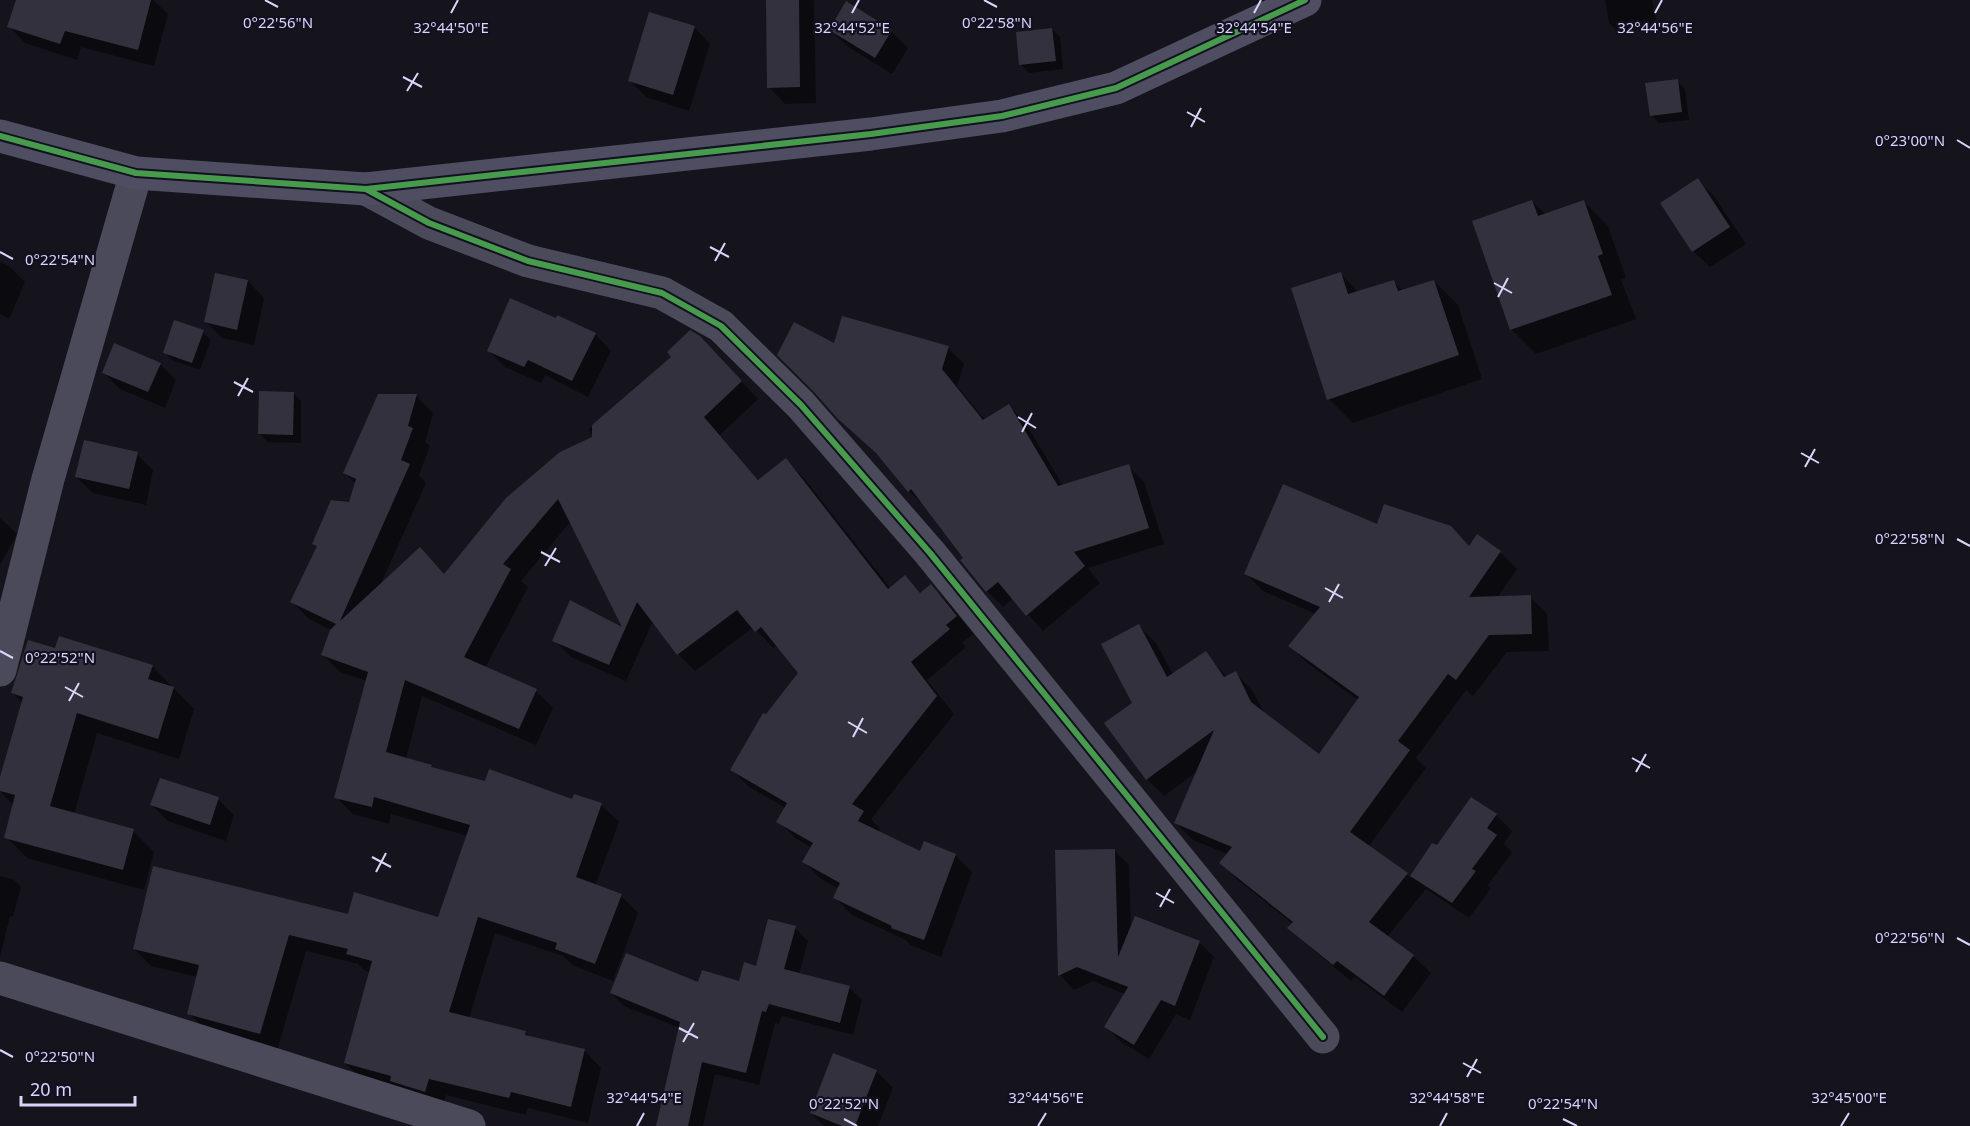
<svg xmlns="http://www.w3.org/2000/svg" width="1970" height="1126" viewBox="0 0 1970 1126" font-family="'Noto Sans',sans-serif">
<style>
.shadow{fill:#0007}
.building{fill:#33313e}
.lines{fill:none;stroke-linecap:round;stroke-linejoin:round}
.street{stroke:#4b4a5b;stroke-width:33}
.secondary{stroke:#4e4d62;stroke-width:33}
.cycleway-casing{stroke:#131020;stroke-width:10}
.cycleway{stroke:#469c4c;stroke-width:6}
.ticks{fill:none;stroke:#d8d4fa;stroke-width:2}
.ticks-label{font-size:15px;text-anchor:middle;fill:#d8d4fa;stroke:#131020;stroke-width:4.5;stroke-linejoin:round;paint-order:stroke}
</style>
<rect width="100%" height="100%" fill="#15141c"/>
<g class="shadow">
<path d="M 17,0 L 153,0 L 168,14 L 154,66 L 81,47 L 77,60 L 25,43 L 9,26 Z"/>
<path d="M 767,0 L 814,0 L 816,103 L 785,104 L 769,87 Z"/>
<path d="M 1605,0 L 1652,0 L 1657,24 L 1617,31 L 1609,23 Z"/>
<path d="M 694,27 L 710,44 L 689,111 L 646,97 L 629,80 Z"/>
<path d="M 1052,29 L 1060,37 L 1063,69 L 1029,73 L 1021,65 Z"/>
<path d="M 830,30 L 891,31 L 908,48 L 892,74 L 847,46 Z"/>
<path d="M 1677,81 L 1685,89 L 1689,120 L 1659,123 L 1651,115 Z"/>
<path d="M 1698,180 L 1714,196 L 1746,244 L 1710,267 L 1693,251 Z"/>
<path d="M 1532,201 L 1546,215 L 1584,202 L 1608,226 L 1626,278 L 1621,280 L 1636,319 L 1536,354 L 1512,330 L 1474,222 Z"/>
<path d="M 0,262 L 9,266 L 25,282 L 9,319 L 0,314 Z"/>
<path d="M 1341,274 L 1359,293 L 1394,282 L 1403,291 L 1434,281 L 1458,305 L 1482,379 L 1353,423 L 1329,399 Z"/>
<path d="M 248,281 L 264,298 L 254,345 L 222,338 L 205,321 Z"/>
<path d="M 203,332 L 211,340 L 200,370 L 172,360 L 164,352 Z"/>
<path d="M 595,334 L 611,351 L 588,397 L 545,375 L 541,383 L 505,367 L 488,350 Z"/>
<path d="M 835,346 L 948,348 L 964,364 L 957,386 L 985,420 L 1009,406 L 1025,422 L 1063,486 L 1128,466 L 1144,482 L 1164,544 L 1088,568 L 1100,583 L 1043,631 L 1013,598 L 1003,607 L 987,591 L 925,507 L 909,491 Z"/>
<path d="M 717,355 L 758,399 L 720,435 L 759,481 L 786,460 L 803,477 L 891,589 L 905,577 L 921,594 L 931,586 L 948,603 L 973,634 L 962,642 L 966,647 L 927,680 L 954,714 L 871,819 L 880,829 L 878,833 L 921,853 L 955,855 L 972,872 L 941,957 L 910,945 L 906,940 L 852,915 L 835,898 L 839,889 L 821,879 L 804,862 L 812,848 L 795,838 L 778,821 L 786,808 L 749,787 L 732,770 L 766,716 L 800,673 L 777,645 L 773,648 L 754,627 L 695,671 L 678,654 L 653,621 L 626,681 L 571,657 L 554,640 L 571,602 L 625,630 L 571,521 L 521,581 L 528,587 L 485,668 L 536,691 L 553,708 L 536,745 L 422,696 L 406,759 L 431,767 L 434,770 L 573,801 L 601,805 L 619,822 L 595,886 L 621,896 L 638,913 L 613,981 L 574,966 L 563,956 L 495,933 L 469,1018 L 525,1032 L 530,1037 L 584,1050 L 601,1068 L 588,1123 L 528,1108 L 526,1115 L 446,1095 L 442,1109 L 363,1080 L 345,1063 L 370,972 L 365,971 L 358,964 L 306,951 L 277,1051 L 206,1031 L 189,1013 L 198,977 L 151,966 L 134,949 L 349,916 L 439,918 L 468,836 L 391,814 L 389,824 L 353,814 L 336,797 L 367,681 L 340,672 L 323,655 L 331,630 L 309,619 L 292,602 L 318,548 L 314,544 L 333,500 L 350,503 L 356,484 L 345,473 L 416,396 L 433,413 L 425,442 L 430,446 L 419,475 L 426,483 L 380,586 L 420,549 L 445,575 L 595,437 L 588,430 L 673,357 Z"/>
<path d="M 160,364 L 176,380 L 165,408 L 120,389 L 104,373 Z"/>
<path d="M 293,393 L 301,401 L 301,443 L 268,442 L 260,434 Z"/>
<path d="M 137,454 L 153,470 L 146,505 L 93,493 L 76,477 Z"/>
<path d="M 0,518 L 17,534 L 0,565 Z"/>
<path d="M 1378,526 L 1470,548 L 1500,552 L 1517,569 L 1497,598 L 1530,597 L 1547,614 L 1549,651 L 1507,652 L 1473,696 L 1466,690 L 1416,758 L 1426,768 L 1368,847 L 1411,878 L 1433,845 L 1437,848 L 1496,815 L 1512,831 L 1504,844 L 1512,852 L 1488,885 L 1491,888 L 1469,918 L 1426,889 L 1387,937 L 1413,956 L 1431,973 L 1402,1012 L 1355,977 L 1351,981 L 1307,945 L 1289,928 L 1293,924 L 1238,880 L 1221,863 L 1228,854 L 1193,840 L 1176,823 L 1198,771 L 1164,796 L 1147,779 L 1134,703 L 1139,626 L 1156,643 L 1173,674 L 1205,653 L 1227,677 L 1235,673 L 1252,690 L 1265,714 L 1320,756 L 1358,700 L 1307,663 L 1290,646 L 1316,614 L 1263,591 L 1246,574 Z"/>
<path d="M 56,650 L 152,666 L 194,709 L 179,759 L 97,733 L 74,814 L 133,831 L 154,852 L 144,890 L 27,858 L 6,837 L 14,806 L 0,791 L 0,782 L 23,703 L 13,693 Z"/>
<path d="M 218,799 L 234,815 L 226,841 L 168,821 L 152,805 Z"/>
<path d="M 1114,850 L 1129,865 L 1131,929 L 1199,942 L 1214,957 L 1190,1020 L 1176,1014 L 1149,1059 L 1121,1042 L 1106,1027 L 1125,994 L 1093,981 L 1074,990 L 1060,975 Z"/>
<path d="M 0,876 L 13,879 L 21,887 L 13,917 L 10,916 L 0,957 Z"/>
<path d="M 795,928 L 808,941 L 799,974 L 849,987 L 862,1000 L 853,1035 L 782,1016 L 779,1024 L 775,1023 L 759,1085 L 715,1074 L 703,1126 L 657,1126 L 680,1028 L 624,1006 L 611,993 L 699,984 L 740,983 Z"/>
<path d="M 876,1071 L 893,1088 L 878,1126 L 824,1126 L 811,1113 Z"/>
</g>
<g class="building">
<path d="M 16,0 L 151,0 L 138,50 L 65,31 L 60,44 L 7,27 Z"/>
<path d="M 766,0 L 799,0 L 800,87 L 767,88 Z"/>
<path d="M 846,1 L 892,30 L 875,58 L 829,30 Z"/>
<path d="M 649,12 L 695,26 L 673,95 L 628,81 Z"/>
<path d="M 1052,28 L 1056,61 L 1019,65 L 1016,32 Z"/>
<path d="M 1678,79 L 1682,112 L 1650,116 L 1645,83 Z"/>
<path d="M 1698,178 L 1730,227 L 1692,252 L 1660,203 Z"/>
<path d="M 1532,200 L 1538,216 L 1584,200 L 1603,254 L 1598,256 L 1612,295 L 1510,330 L 1472,221 Z"/>
<path d="M 1341,272 L 1348,294 L 1394,280 L 1398,291 L 1434,280 L 1459,355 L 1327,400 L 1291,288 Z"/>
<path d="M 215,273 L 248,280 L 237,330 L 204,322 Z"/>
<path d="M 510,298 L 556,318 L 557,315 L 596,333 L 572,381 L 528,360 L 524,367 L 487,351 Z"/>
<path d="M 842,316 L 949,346 L 942,369 L 983,420 L 1009,404 L 1058,486 L 1129,464 L 1149,528 L 1074,552 L 1085,566 L 1026,616 L 998,582 L 986,592 L 960,560 L 963,558 L 911,489 L 908,492 L 876,453 L 837,418 L 814,392 L 777,355 L 794,322 L 834,343 Z"/>
<path d="M 174,320 L 204,330 L 192,363 L 163,353 Z"/>
<path d="M 690,330 L 700,336 L 742,381 L 704,417 L 758,480 L 786,458 L 888,589 L 905,575 L 920,593 L 931,584 L 957,616 L 946,625 L 950,629 L 911,662 L 937,696 L 852,804 L 864,811 L 858,821 L 920,851 L 924,841 L 956,854 L 924,940 L 891,928 L 892,926 L 833,898 L 840,883 L 802,862 L 813,843 L 776,822 L 787,803 L 730,770 L 763,713 L 766,714 L 798,673 L 761,627 L 755,632 L 737,610 L 677,655 L 637,602 L 609,665 L 552,641 L 570,600 L 622,627 L 558,499 L 503,564 L 511,569 L 464,657 L 537,689 L 519,729 L 405,680 L 386,752 L 432,765 L 431,767 L 485,781 L 489,769 L 572,799 L 574,794 L 602,803 L 576,877 L 622,894 L 595,964 L 555,949 L 557,943 L 478,917 L 449,1012 L 526,1031 L 525,1035 L 585,1049 L 571,1107 L 511,1092 L 509,1098 L 429,1079 L 425,1092 L 390,1081 L 391,1076 L 344,1063 L 372,961 L 346,954 L 348,949 L 289,935 L 260,1034 L 187,1014 L 199,965 L 133,949 L 153,866 L 348,914 L 354,892 L 438,917 L 470,825 L 374,797 L 372,807 L 334,798 L 368,672 L 321,655 L 330,630 L 336,624 L 290,602 L 317,546 L 312,544 L 331,500 L 349,502 L 356,479 L 343,473 L 378,394 L 417,394 L 408,426 L 413,428 L 401,460 L 410,464 L 340,621 L 420,547 L 444,574 L 506,498 L 560,452 L 592,437 L 592,425 L 671,357 L 667,352 Z"/>
<path d="M 114,343 L 161,363 L 148,392 L 102,373 Z"/>
<path d="M 259,391 L 294,392 L 293,435 L 258,434 Z"/>
<path d="M 84,440 L 138,452 L 129,489 L 75,477 Z"/>
<path d="M 1283,484 L 1377,524 L 1384,504 L 1451,526 L 1469,546 L 1477,534 L 1501,551 L 1469,597 L 1531,595 L 1532,634 L 1489,635 L 1456,680 L 1448,674 L 1398,741 L 1410,750 L 1350,832 L 1408,873 L 1369,922 L 1414,955 L 1384,996 L 1337,961 L 1333,965 L 1287,928 L 1293,922 L 1219,863 L 1232,847 L 1174,823 L 1214,730 L 1146,780 L 1104,723 L 1132,703 L 1101,644 L 1139,624 L 1167,677 L 1206,651 L 1224,677 L 1236,671 L 1251,702 L 1319,754 L 1359,697 L 1288,646 L 1320,607 L 1244,574 Z"/>
<path d="M 59,636 L 153,665 L 148,679 L 174,687 L 158,739 L 77,713 L 50,806 L 134,829 L 123,870 L 4,838 L 15,795 L 0,791 L 0,777 L 23,697 L 11,693 L 28,640 L 55,648 Z"/>
<path d="M 160,778 L 219,797 L 210,825 L 150,805 Z"/>
<path d="M 1471,797 L 1497,814 L 1487,828 L 1497,835 L 1472,869 L 1476,871 L 1452,903 L 1410,876 L 1432,843 L 1437,845 Z"/>
<path d="M 1115,849 L 1118,957 L 1135,916 L 1200,941 L 1175,1006 L 1161,1000 L 1134,1045 L 1104,1027 L 1128,987 L 1077,967 L 1058,976 L 1055,850 Z"/>
<path d="M 768,919 L 796,926 L 784,969 L 850,986 L 840,1023 L 769,1004 L 766,1012 L 762,1011 L 746,1073 L 702,1062 L 688,1126 L 656,1126 L 680,1022 L 610,993 L 626,953 L 698,982 L 702,970 L 739,981 L 744,962 L 756,966 Z"/>
<path d="M 833,1053 L 877,1070 L 855,1126 L 842,1126 L 810,1113 Z"/>
</g>
<g class="lines">
<g class="street">
<path d="M 366,189 L 429,223 L 528,261 L 662,293 L 721,326 L 801,405 L 930,553 L 1323,1037"/>
<path d="M 0,670 L 48,479 L 136,173"/>
<path d="M 0,978 L 469,1126"/>
</g>
<path class="secondary" d="M 0,136 L 136,173 L 366,189 L 871,134 L 1002,116 L 1116,88 L 1305,0"/>
<g class="cycleway-casing">
<g id="cycleway">
<path d="M 0,136 L 136,173 L 366,189 L 871,134 L 1002,116 L 1116,88 L 1305,0"/>
<path d="M 366,189 L 429,223 L 528,261 L 662,293 L 721,326 L 801,405 L 930,553 L 1323,1037"/>
</g>
</g>
<use href="#cycleway" class="cycleway"/>
</g>
<path class="ticks" d="M 265,0 L 278,7M 984,0 L 997,7M 451,13 L 458,0M 852,13 L 859,0M 1254,13 L 1261,0M 1655,13 L 1662,0M 403,77 L 422,87M 407,91 L 418,73M 1187,112 L 1205,122M 1191,127 L 1201,108M 1957,140 L 1970,148M 710,247 L 729,257M 0,252 L 13,259M 715,261 L 725,243M 1494,283 L 1512,293M 1498,297 L 1508,278M 234,382 L 253,392M 238,396 L 248,378M 1018,417 L 1036,428M 1022,432 L 1032,413M 1801,453 L 1819,463M 1805,467 L 1815,449M 1957,539 L 1970,546M 541,552 L 560,562M 545,566 L 556,548M 1325,588 L 1343,598M 1329,602 L 1339,584M 0,651 L 13,658M 65,687 L 83,697M 69,701 L 79,683M 848,722 L 867,733M 853,737 L 863,718M 1632,758 L 1650,768M 1636,772 L 1646,754M 372,857 L 391,867M 376,872 L 386,853M 1156,893 L 1174,903M 1160,907 L 1170,889M 1957,938 L 1970,945M 679,1028 L 698,1038M 683,1042 L 694,1023M 0,1050 L 13,1057M 1463,1063 L 1481,1073M 1467,1077 L 1477,1059M 844,1119 L 857,1126M 1563,1119 L 1577,1126M 637,1126 L 644,1113M 1038,1126 L 1046,1113M 1440,1126 L 1447,1113M 1841,1126 L 1849,1113"/>
<g class="ticks-label">
<text x="278" y="28">0°22'56"N</text>
<text x="997" y="28">0°22'58"N</text>
<text x="451" y="33">32°44'50"E</text>
<text x="852" y="33">32°44'52"E</text>
<text x="1254" y="33">32°44'54"E</text>
<text x="1655" y="33">32°44'56"E</text>
<text x="1910" y="146">0°23'00"N</text>
<text x="60" y="265">0°22'54"N</text>
<text x="1910" y="544">0°22'58"N</text>
<text x="60" y="663">0°22'52"N</text>
<text x="1910" y="943">0°22'56"N</text>
<text x="60" y="1062">0°22'50"N</text>
<text x="644" y="1103">32°44'54"E</text>
<text x="1046" y="1103">32°44'56"E</text>
<text x="1447" y="1103">32°44'58"E</text>
<text x="1849" y="1103">32°45'00"E</text>
<text x="844" y="1109">0°22'52"N</text>
<text x="1563" y="1109">0°22'54"N</text>
</g>
<path d="M21 1096v9h114v-9" fill="none" stroke="#d8d4fa" stroke-width="3"/>
<text x="30" y="1096" font-size="18" fill="#d8d4fa" stroke="#131020" stroke-width="4.5" paint-order="stroke">20 m</text>
</svg>
